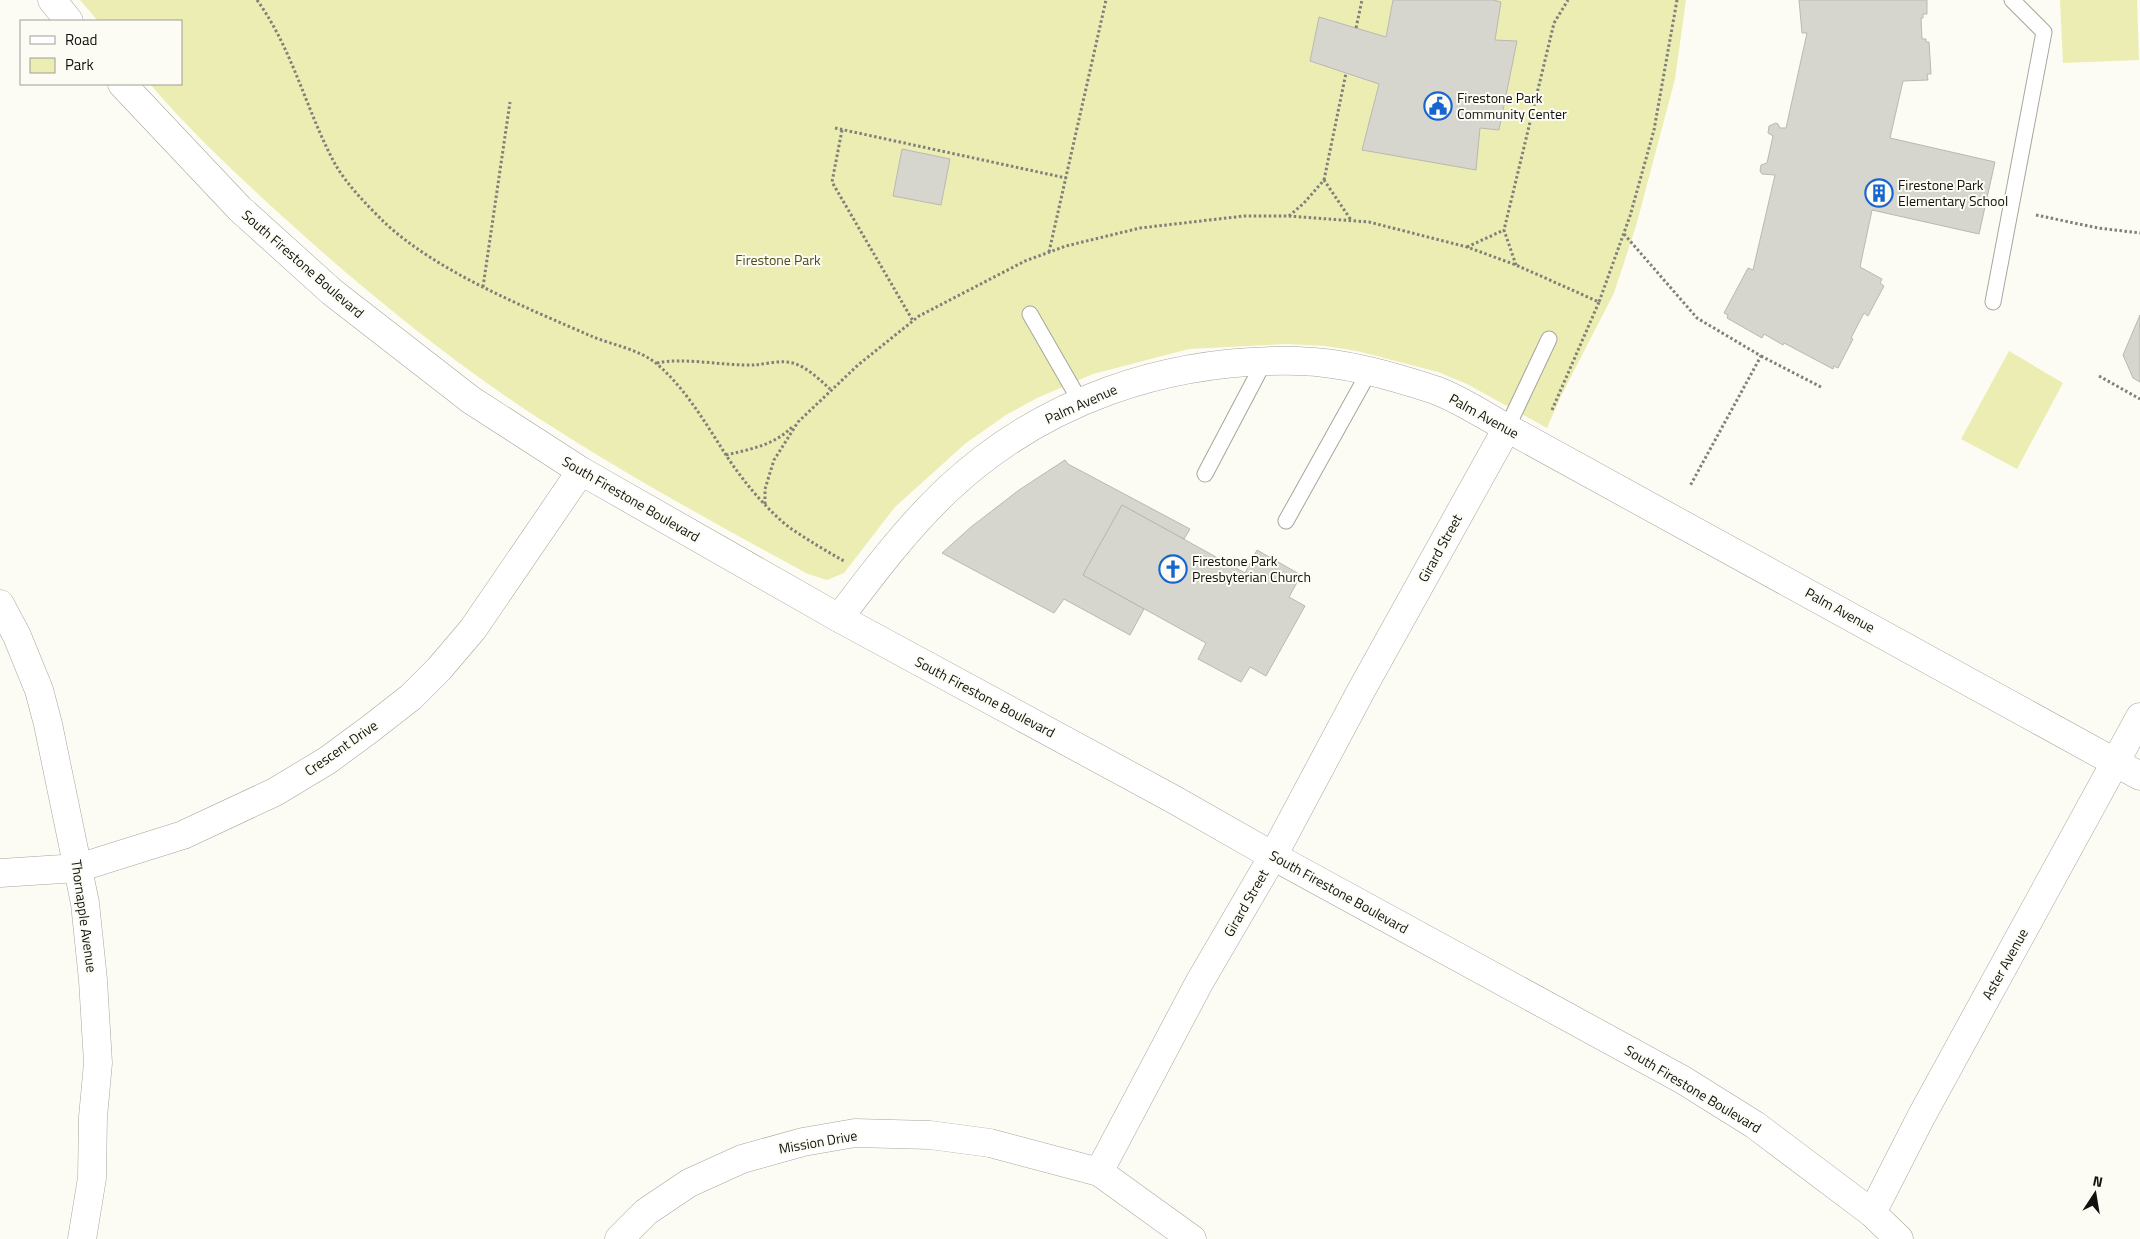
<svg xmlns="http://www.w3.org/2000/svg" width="2140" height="1239" viewBox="0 0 2140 1239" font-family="'Titillium Web',sans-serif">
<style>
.green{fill:#ecedb3}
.building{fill:#d6d6cf;stroke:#b9b9b2}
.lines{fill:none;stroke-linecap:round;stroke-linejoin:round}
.service-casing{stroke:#a6a69f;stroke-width:17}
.minor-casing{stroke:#a6a69f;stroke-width:29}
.tertiary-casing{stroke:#a6a69f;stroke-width:29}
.path{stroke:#80807b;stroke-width:3;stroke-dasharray:2.5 2.5;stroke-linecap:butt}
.service{stroke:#fff;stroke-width:15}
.minor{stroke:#fff;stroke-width:28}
.tertiary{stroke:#fff;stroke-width:28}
.labels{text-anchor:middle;stroke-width:4;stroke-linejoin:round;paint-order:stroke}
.poi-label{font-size:14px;fill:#11110f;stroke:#fcfcf4;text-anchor:start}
.park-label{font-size:14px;fill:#4e4d1c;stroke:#fcfcf4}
.street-label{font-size:14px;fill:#11110f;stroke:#fcfcf4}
</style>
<rect width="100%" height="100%" fill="#fcfcf4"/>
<g class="green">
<path d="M 80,0 L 1686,0 L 1675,79 L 1636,226 L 1614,293 L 1561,396 L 1547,428 L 1467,384 L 1438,372 L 1357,351 L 1325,346 L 1287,344 L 1189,349 L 1093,374 L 1037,398 L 1006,415 L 966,443 L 895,507 L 844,573 L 827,580 L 808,574 C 714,523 621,472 532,414 C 443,355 360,287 282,216 C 236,174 190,131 150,84 L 181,84 L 181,21 L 98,21 Z"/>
<path d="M 2060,0 L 2137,0 L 2139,60 L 2063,63 Z"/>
<path d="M 2009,351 L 2063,383 L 2017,469 L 1961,439 Z"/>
</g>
<g class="building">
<path d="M 1393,0 L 1493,0 L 1501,2 L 1495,40 L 1517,41 L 1499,130 L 1480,128 L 1476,170 L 1362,150 L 1379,84 L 1310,61 L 1319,17 L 1386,37 Z"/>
<path d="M 1799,0 L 1927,0 L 1927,14 L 1923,14 L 1923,18 L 1921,18 L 1922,39 L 1926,39 L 1926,42 L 1929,42 L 1931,74 L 1927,74 L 1928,80 L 1903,81 L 1890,138 L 1995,162 L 1979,234 L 1872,210 L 1860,267 L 1882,279 L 1880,283 L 1884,286 L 1868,316 L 1864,313 L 1851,338 L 1853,339 L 1838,368 L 1834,366 L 1833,369 L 1784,343 L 1783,345 L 1764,334 L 1762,338 L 1727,318 L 1728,315 L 1724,313 L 1748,268 L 1753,270 L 1775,175 L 1762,174 L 1760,171 L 1761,165 L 1767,163 L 1773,136 L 1768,133 L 1769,126 L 1776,123 L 1778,124 L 1780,128 L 1786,128 L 1807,33 L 1802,33 Z"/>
<path d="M 902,149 L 950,159 L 941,205 L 893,196 Z"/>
<path d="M 2140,315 L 2140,382 L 2133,378 L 2123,355 Z"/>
<path d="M 1065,460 L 1068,464 L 1190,529 L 1184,539 L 1122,505 L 1083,575 L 1144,609 L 1130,635 L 1064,599 L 1054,613 L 942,553 L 971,527 L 1019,490 Z"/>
<path d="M 1122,505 L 1245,573 L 1257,550 L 1301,575 L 1289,597 L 1305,606 L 1266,676 L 1250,667 L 1241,682 L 1198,659 L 1206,643 L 1083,575 Z"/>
</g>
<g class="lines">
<g class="service-casing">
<g id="service">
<path d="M 1993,302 L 2044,32 L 2012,0"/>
<path d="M 1030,314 L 1080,401"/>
<path d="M 1507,428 L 1549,339"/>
<path d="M 1205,474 L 1264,362"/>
<path d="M 1286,521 L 1369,372"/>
</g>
</g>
<g class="minor-casing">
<g id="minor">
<path d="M 0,604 L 17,636 L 39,690 L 48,724 L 85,903 L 93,980 L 98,1063 L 93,1117 L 92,1178 L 82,1239"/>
<path d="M 839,618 C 873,573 906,529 947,490 C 1043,400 1167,358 1298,361 C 1344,362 1392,376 1435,390 C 1460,399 1483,415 1507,428 L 2140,776"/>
<path d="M 0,873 L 78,868 L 183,835 L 275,792 L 328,760 L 370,729 L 411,697 L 439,669 L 473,629 L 581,471"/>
<path d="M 1099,1172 L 1199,983 L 1273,856 L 1362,689 L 1507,428"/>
<path d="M 1872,1213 L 1921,1117 L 2140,717"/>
<path d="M 619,1239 L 646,1212 L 689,1183 L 742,1159 L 803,1142 L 855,1133 L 930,1135 L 990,1143 L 1099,1172 L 1192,1239"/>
</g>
</g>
<g class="tertiary-casing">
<g id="tertiary">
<path d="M 52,0 L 69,21"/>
<path d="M 122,84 L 240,209 L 332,292 L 471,400 L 581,471 L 839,618 L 1173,799 L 1273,856 L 1683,1080 L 1755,1125 L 1872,1213 L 1899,1239"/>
</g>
</g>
<g class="path">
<path d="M 257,0 C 293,50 306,110 335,164 C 347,185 367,205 384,222 C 437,272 525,307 591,336 C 612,345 639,349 657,364 C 686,389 706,424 726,455 C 742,480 767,510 790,528 C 808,540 826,551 844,561"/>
<path d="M 1356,28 L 1362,0"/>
<path d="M 835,128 L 1066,178"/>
<path d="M 842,130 L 832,182 L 913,321"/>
<path d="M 1324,180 L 1346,73"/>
<path d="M 2036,215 L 2098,228 L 2140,233"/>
<path d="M 1289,216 L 1304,203 L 1324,180 L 1351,220"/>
<path d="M 1624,234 L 1697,318 L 1761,356 L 1690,486"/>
<path d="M 1467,247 L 1504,230"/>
<path d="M 1049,252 L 1106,0"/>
<path d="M 1516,265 L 1504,230 L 1554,23 L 1568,0"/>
<path d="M 483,287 L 510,102"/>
<path d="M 1761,356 L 1821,387"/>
<path d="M 657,363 C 683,357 724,366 754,365 C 767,364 783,359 796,364 C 809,369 820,380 830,389"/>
<path d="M 2099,376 L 2140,399"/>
<path d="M 1552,410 L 1599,302"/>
<path d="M 726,455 C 751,449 775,445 793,426"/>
<path d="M 765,504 L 765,489 L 774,460 L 798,422 L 858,365 L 919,316 L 1025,261 L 1066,246 L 1140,228 L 1244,216 L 1288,216 L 1369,222 L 1467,247 L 1516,265 L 1599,302 L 1630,216 L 1654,130 L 1677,0"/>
</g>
<use href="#service" class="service"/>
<use href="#minor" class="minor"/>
<use href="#tertiary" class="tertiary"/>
</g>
<defs>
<g id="civic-ring" transform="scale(1.4375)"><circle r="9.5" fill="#fcfcf4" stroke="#1665d0" stroke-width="1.5"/><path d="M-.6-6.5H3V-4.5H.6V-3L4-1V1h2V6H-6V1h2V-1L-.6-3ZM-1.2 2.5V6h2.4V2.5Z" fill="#1665d0"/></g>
<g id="building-ring" transform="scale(1.4375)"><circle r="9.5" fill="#fcfcf4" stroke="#1665d0" stroke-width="1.5"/><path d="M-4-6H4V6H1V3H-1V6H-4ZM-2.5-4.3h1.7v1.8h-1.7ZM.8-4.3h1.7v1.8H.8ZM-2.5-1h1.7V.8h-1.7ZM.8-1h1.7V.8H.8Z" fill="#1665d0"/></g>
<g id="church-ring" transform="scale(1.4375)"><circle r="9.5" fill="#fcfcf4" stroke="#1665d0" stroke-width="1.5"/><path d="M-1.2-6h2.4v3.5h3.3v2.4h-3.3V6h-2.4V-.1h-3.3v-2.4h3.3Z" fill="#1665d0"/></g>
</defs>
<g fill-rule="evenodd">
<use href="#civic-ring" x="1438" y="106"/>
<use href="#building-ring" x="1879" y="193"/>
<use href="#church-ring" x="1173" y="569"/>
</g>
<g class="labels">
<g class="poi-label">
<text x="1457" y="103">Firestone Park<tspan x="1457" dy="16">Community Center</tspan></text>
<text x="1898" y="190">Firestone Park<tspan x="1898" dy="16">Elementary School</tspan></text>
<text x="1192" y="566">Firestone Park<tspan x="1192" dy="16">Presbyterian Church</tspan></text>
</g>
<g class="park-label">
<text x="778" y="265">Firestone Park</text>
</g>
<g class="street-label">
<text transform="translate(303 264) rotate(41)" y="5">South Firestone Boulevard</text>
<text transform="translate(1081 404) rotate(-24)" y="5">Palm Avenue</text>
<text transform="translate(1484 416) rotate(29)" y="5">Palm Avenue</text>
<text transform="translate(631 499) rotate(30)" y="5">South Firestone Boulevard</text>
<text transform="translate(1440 548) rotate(-61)" y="5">Girard Street</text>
<text transform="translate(1840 610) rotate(29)" y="5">Palm Avenue</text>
<text transform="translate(985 697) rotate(28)" y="5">South Firestone Boulevard</text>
<text transform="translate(341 748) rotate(-35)" y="5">Crescent Drive</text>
<text transform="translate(1339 892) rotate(29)" y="5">South Firestone Boulevard</text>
<text transform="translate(1246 903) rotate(-60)" y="5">Girard Street</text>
<text transform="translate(84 916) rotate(82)" y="5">Thornapple Avenue</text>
<text transform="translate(2005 964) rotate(-61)" y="5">Aster Avenue</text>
<text transform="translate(1693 1089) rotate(31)" y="5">South Firestone Boulevard</text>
<text transform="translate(818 1142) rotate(-10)" y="5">Mission Drive</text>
</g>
</g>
<rect x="20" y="20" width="162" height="65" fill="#fcfcf4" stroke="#9e9e98"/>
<rect x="30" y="36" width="25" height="8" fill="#ffffff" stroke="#9e9e98"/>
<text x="65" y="45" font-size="15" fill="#11110f">Road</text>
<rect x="30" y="58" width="25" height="15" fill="#ecedb3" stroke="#9e9e98"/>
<text x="65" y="70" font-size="15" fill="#11110f">Park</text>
<g transform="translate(2095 1194) rotate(12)" stroke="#fcfcf4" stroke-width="4" paint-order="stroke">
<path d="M0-4L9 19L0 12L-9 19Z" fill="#11110f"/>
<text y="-8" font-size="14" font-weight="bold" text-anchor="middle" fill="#11110f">N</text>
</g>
</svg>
